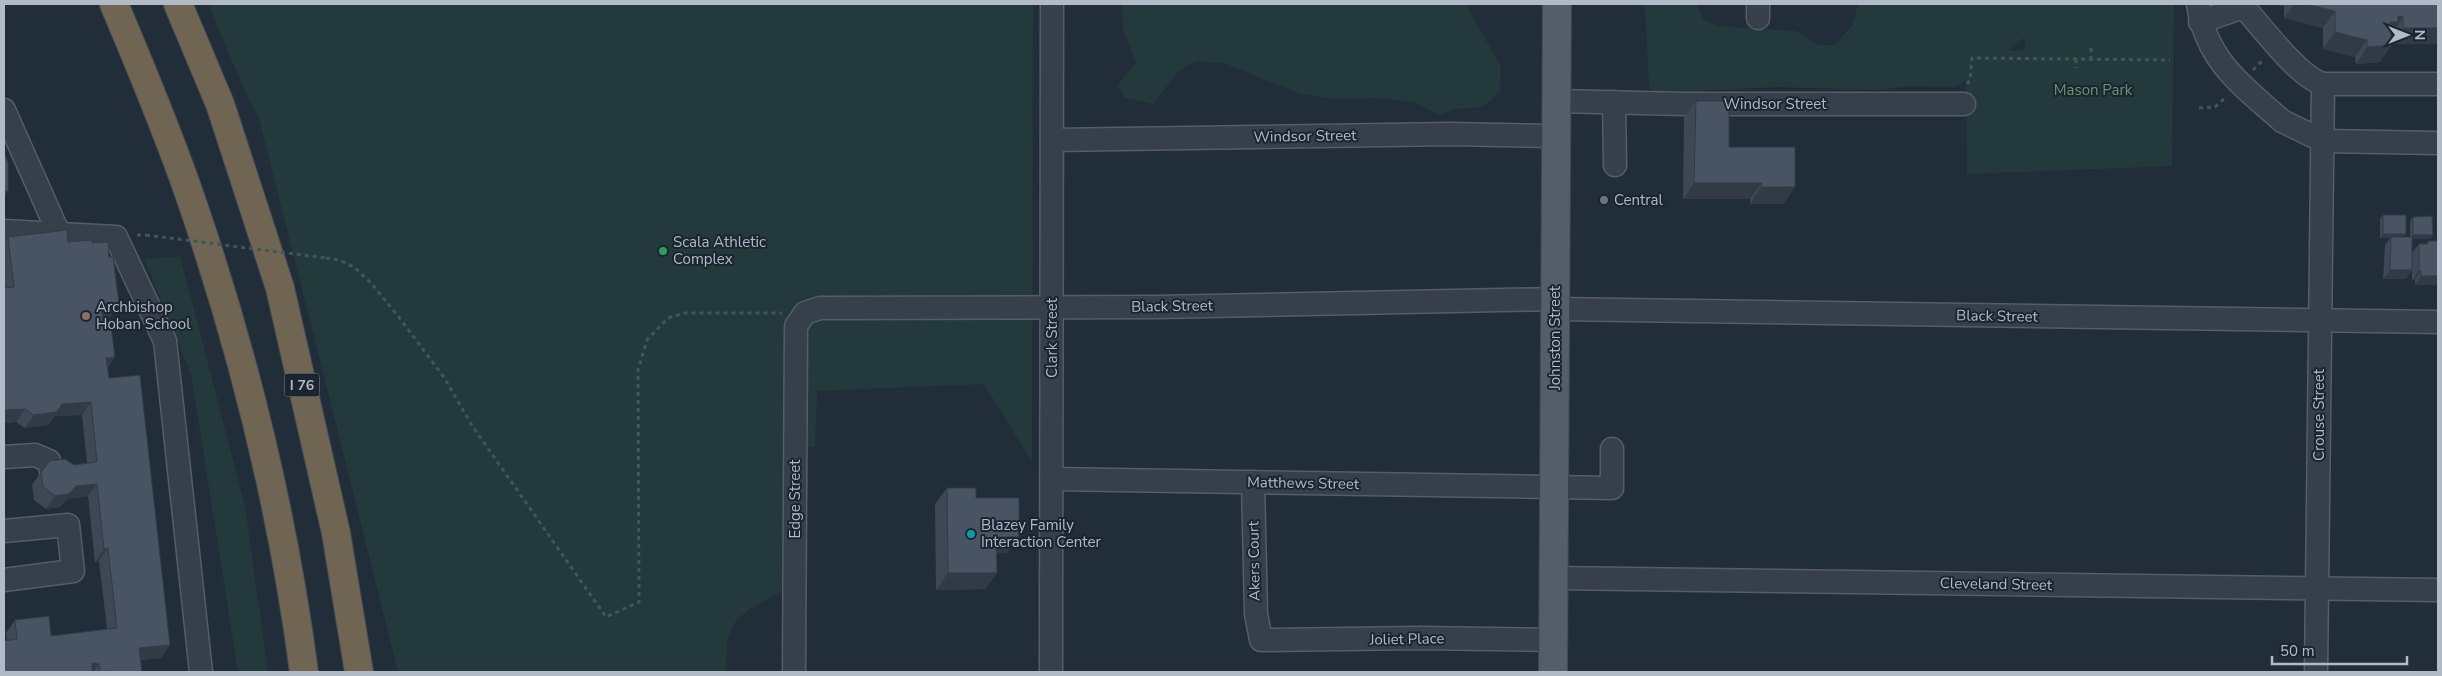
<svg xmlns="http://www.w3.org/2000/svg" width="2442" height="676" viewBox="0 0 2442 676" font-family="'Nunito Sans',sans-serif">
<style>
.green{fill:#24393b;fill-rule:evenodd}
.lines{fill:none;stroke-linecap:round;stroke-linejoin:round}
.minor-casing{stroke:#545d68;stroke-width:25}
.major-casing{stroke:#3f4853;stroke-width:30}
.highway-casing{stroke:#414a55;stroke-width:30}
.path{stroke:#425658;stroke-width:3;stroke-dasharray:4 4;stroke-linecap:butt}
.minor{stroke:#363f4a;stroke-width:22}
.major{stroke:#545e6a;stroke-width:28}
.highway{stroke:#706453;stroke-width:28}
.path-bridge{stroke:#425658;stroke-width:3;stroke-dasharray:4 4;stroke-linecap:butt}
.wall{fill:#3e4855}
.shaded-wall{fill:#323b45}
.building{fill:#485463;stroke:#323b45}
.worship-dot{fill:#6b7280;stroke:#1b242f;stroke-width:2}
.leisure-dot{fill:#2e9e5b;stroke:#1b242f;stroke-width:2}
.education-dot{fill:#8d6e63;stroke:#1b242f;stroke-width:2}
.culture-dot{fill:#0f9aa8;stroke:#1b242f;stroke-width:2}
.labels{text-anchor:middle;stroke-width:4;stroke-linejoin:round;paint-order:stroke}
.shield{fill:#1b242f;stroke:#848d99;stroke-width:1}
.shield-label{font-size:14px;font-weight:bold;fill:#b1bac6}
.park-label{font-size:15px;fill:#699671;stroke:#1b242f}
.street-label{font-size:15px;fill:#b1bac6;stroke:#1b242f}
.poi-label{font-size:15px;fill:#b1bac6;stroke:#1b242f;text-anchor:start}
</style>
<rect width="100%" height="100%" fill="#222d3a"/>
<g class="green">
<path d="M 208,4 L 1033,4 L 1032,462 L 984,384 L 817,391 L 815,447 L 789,447 L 788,588 C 772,597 739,611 731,629 C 726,641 726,659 726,672 L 398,672 L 259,118 L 247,96 Z"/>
<path d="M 1122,4 L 1466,4 L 1501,67 L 1500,93 L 1482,107 L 1456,109 L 1439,115 L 1414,102 L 1377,98 L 1334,99 L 1300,94 L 1227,64 L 1196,61 L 1178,72 L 1153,104 L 1125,98 L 1117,85 L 1136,63 L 1123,28 Z"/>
<path d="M 1645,4 L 1697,4 L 1703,19 L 1719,26 L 1796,31 L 1819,45 L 1835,45 L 1853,24 L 1858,4 L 2174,4 L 2172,166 L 1967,174 L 1966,81 L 1955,87 L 1911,86 L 1879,90 L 1775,87 L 1658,93 L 1649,88 ZM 2025,37 L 2025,50 L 2008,51 Z"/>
<path d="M 180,256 L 245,506 L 268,672 L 238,672 L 191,374 L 144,259 Z"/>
</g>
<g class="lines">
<g class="minor-casing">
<g id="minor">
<path d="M 2198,4 C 2206,61 2242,85 2282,121 L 2323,141 L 2438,143"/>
<path d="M 2245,4 L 2248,12 C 2265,31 2300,78 2323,84 L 2438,84"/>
<path d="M 1758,18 L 1758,4"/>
<path d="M 2200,22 L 2246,6"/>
<path d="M 1556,101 L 1684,104 L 1964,104"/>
<path d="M 1614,102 L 1615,165"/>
<path d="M 4,110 L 59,234"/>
<path d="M 1053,140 L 1451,134 L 1556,136"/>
<path d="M 4,231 L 116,237 L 165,341 L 201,672"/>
<path d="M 1556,309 L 2438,322"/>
<path d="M 4,457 L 35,455 L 49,461 L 51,472"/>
<path d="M 1053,479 L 1612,488 L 1612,449"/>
<path d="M 1253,482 L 1256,614 L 1261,640 L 1419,638 L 1553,640"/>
<path d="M 4,531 L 68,525 L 73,571 L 4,580"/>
<path d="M 1553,578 L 2438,590"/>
<path d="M 794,672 L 796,326 L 805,313 L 820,308 L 1157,307 L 1556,299"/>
<path d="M 1051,672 L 1052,4"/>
<path d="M 2316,672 L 2323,84"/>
</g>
</g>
<g class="major-casing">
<path id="major" d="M 1553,672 L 1557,4"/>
</g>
<g class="highway-casing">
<g id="highway">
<path d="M 114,4 C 142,70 170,137 193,205 C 245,357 283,513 304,672"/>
<path d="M 178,4 L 220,104 L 280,288 L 336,533 L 359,672"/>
</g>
</g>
<g class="path">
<path d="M 2091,48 L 2091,59"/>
<path d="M 2076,59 L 2076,68"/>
<path d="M 2253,70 L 2263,60"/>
<path d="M 1967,84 L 1970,80 L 1972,58 L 2170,60"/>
<path d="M 2199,108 L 2215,107 L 2226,97"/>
<path d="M 137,235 L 146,235"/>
<path d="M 326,258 L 339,260 L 354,267 L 372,284 L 398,316 L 443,376 L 473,427 L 606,617 L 639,602 L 638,370 L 647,340 L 668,318 L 685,313 L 782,313"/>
</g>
<use href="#minor" class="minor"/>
<use href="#major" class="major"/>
<use href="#highway" class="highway"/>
<path class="path-bridge" d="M 146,235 L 326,258"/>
</g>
<g class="wall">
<path d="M 2277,4 L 2438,4 L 2438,44 L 2392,44 L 2392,34 L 2391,33 L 2380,62 L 2356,64 L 2355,57 L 2323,49 L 2323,28 L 2284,18 L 2284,6 L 2277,5 Z"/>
<path d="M 1696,101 L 1729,147 L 1784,204 L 1750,204 L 1750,199 L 1683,199 L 1684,117 Z"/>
<path d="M 2383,215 L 2406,234 L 2404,237 L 2410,237 L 2410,221 L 2413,217 L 2433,235 L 2430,239 L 2412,239 L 2412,270 L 2406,279 L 2383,279 L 2385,245 L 2390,238 L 2380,238 L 2380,219 Z"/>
<path d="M 8,237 L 68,242 L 92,243 L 110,317 L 103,317 L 104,327 L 115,357 L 108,367 L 109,378 L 170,645 L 161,658 L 141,660 L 142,672 L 4,672 L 7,641 L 6,633 L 15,620 L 51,636 L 107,629 L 99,561 L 95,562 L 88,496 L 67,499 L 60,507 L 46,509 L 34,500 L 32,485 L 41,472 L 74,465 L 87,463 L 82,415 L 55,416 L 48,425 L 25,428 L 16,422 L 4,423 L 4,243 Z"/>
<path d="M 2428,241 L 2438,241 L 2438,280 L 2435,285 L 2415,285 L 2415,280 L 2412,280 L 2412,253 L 2419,244 L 2426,244 Z"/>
<path d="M 947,488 L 976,498 L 1007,553 L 997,553 L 997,573 L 985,589 L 936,590 L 935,504 Z"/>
</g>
<g class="shaded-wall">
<path d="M 2278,4 L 2285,4 L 2284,6 L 2277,5 Z"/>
<path d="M 2294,4 L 2304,4 L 2335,11 L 2323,28 L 2284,18 Z"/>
<path d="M 2398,16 L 2403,17 L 2392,34 L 2390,33 L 2390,22 Z"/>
<path d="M 2403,28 L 2438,28 L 2438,44 L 2392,44 Z"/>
<path d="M 2335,32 L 2367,40 L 2355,57 L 2323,49 Z"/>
<path d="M 2392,45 L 2380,62 L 2356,64 L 2367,47 Z"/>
<path d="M 1694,183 L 1762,183 L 1750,199 L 1683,199 Z"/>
<path d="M 1761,187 L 1795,187 L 1784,204 L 1750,204 Z"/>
<path d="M 4,191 L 8,191 L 4,197 Z"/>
<path d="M 2383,234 L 2406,234 L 2403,239 L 2391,237 L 2390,238 L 2380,238 Z"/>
<path d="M 2413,235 L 2433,235 L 2430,239 L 2410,239 Z"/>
<path d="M 2390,270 L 2412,270 L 2406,279 L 2383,279 Z"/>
<path d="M 2419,271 L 2421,271 L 2415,280 L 2412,280 Z"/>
<path d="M 2421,276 L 2438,276 L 2438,280 L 2435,285 L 2415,285 Z"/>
<path d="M 119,304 L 110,317 L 92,319 L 101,306 Z"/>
<path d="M 115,357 L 106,370 L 106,358 Z"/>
<path d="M 91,402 L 82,415 L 55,416 L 48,425 L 25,428 L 34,415 L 62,404 Z"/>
<path d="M 25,409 L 16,422 L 4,423 L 4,410 Z"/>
<path d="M 97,484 L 88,496 L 67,499 L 60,507 L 46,509 L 55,496 L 76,486 Z"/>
<path d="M 996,537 L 1019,537 L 1007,553 L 985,554 Z"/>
<path d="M 108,548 L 99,561 L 95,562 L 104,549 Z"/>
<path d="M 948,573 L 997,573 L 985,589 L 936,590 Z"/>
<path d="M 170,645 L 161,658 L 130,661 L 139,648 Z"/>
<path d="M 92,663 L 99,664 L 93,672 L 86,672 Z"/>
</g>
<g class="building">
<path d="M 2304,4 L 2438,4 L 2438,28 L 2403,28 L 2403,17 L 2398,16 L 2398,22 L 2390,22 L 2392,45 L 2367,47 L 2367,40 L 2335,32 L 2335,11 Z"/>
<path d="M 1696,101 L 1729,101 L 1729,147 L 1795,147 L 1795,187 L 1761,187 L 1762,183 L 1694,183 Z"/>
<path d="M 4,152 L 8,163 L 8,191 L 4,191 Z"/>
<rect x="2383" y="215" width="23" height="19"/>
<path d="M 2432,216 L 2433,235 L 2413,235 L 2413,217 Z"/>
<path d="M 67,230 L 68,242 L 92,240 L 92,243 L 108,242 L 109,257 L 113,257 L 119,304 L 101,306 L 104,327 L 111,326 L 115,357 L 106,358 L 109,378 L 140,375 L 170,645 L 139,648 L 142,672 L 110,672 L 110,671 L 100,672 L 99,664 L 92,663 L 92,672 L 4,672 L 4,641 L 17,639 L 15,620 L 49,616 L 51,636 L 117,628 L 108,548 L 104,549 L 97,484 L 76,486 L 69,494 L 55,496 L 43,487 L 41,472 L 50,461 L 65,459 L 74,465 L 97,462 L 91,402 L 62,404 L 57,412 L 34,415 L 25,409 L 4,410 L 4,288 L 14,287 L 8,237 Z"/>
<path d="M 2391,237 L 2412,237 L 2412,270 L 2390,270 Z"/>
<path d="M 2428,241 L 2438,241 L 2438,276 L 2421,276 L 2421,271 L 2419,271 L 2419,244 L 2428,244 Z"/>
<path d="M 947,488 L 976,488 L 976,498 L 1019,498 L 1019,537 L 996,537 L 997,573 L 948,573 Z"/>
</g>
<circle class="worship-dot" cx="1604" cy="200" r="5"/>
<circle class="leisure-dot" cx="663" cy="251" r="5"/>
<circle class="education-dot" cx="86" cy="316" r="5"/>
<circle class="culture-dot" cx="971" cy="534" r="5"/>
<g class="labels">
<rect class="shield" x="284.5" y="373.5" width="35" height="23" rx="4"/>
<g class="shield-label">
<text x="302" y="390">I 76</text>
</g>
<g class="park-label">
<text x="2093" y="95">Mason Park</text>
</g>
<g class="street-label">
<text x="1775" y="109">Windsor Street</text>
<text transform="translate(1305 136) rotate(-1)" y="5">Windsor Street</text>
<text transform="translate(1172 306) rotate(-1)" y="5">Black Street</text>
<text transform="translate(1997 316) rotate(1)" y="5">Black Street</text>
<text transform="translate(1052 338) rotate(-90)" y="5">Clark Street</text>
<text transform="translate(1555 338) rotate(-90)" y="5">Johnston Street</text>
<text transform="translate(2319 415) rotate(-90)" y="5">Crouse Street</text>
<text transform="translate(1303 483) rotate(1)" y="5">Matthews Street</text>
<text transform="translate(795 499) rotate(-90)" y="5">Edge Street</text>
<text transform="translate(1254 561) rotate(-91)" y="5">Akers Court</text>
<text transform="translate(1996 584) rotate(1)" y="5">Cleveland Street</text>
<text transform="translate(1407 639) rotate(-1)" y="5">Joliet Place</text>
</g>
<g class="poi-label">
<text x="1614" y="205">Central</text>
<text x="673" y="247">Scala Athletic<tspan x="673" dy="17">Complex</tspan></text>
<text x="96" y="312">Archbishop<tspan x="96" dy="17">Hoban School</tspan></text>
<text x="981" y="530">Blazey Family<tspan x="981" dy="17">Interaction Center</tspan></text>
</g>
</g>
<rect width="2442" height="676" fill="none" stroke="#b1bac6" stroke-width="10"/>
<g transform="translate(2407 35) rotate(90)" stroke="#1b242f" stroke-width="4" paint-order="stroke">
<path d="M0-4L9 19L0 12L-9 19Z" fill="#b1bac6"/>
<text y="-8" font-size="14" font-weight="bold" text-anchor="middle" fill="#b1bac6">N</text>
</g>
<path d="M2272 656v8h135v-8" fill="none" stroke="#b1bac6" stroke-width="2.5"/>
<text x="2280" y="656" font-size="15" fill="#b1bac6" stroke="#1b242f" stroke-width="4" paint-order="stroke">50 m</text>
</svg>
